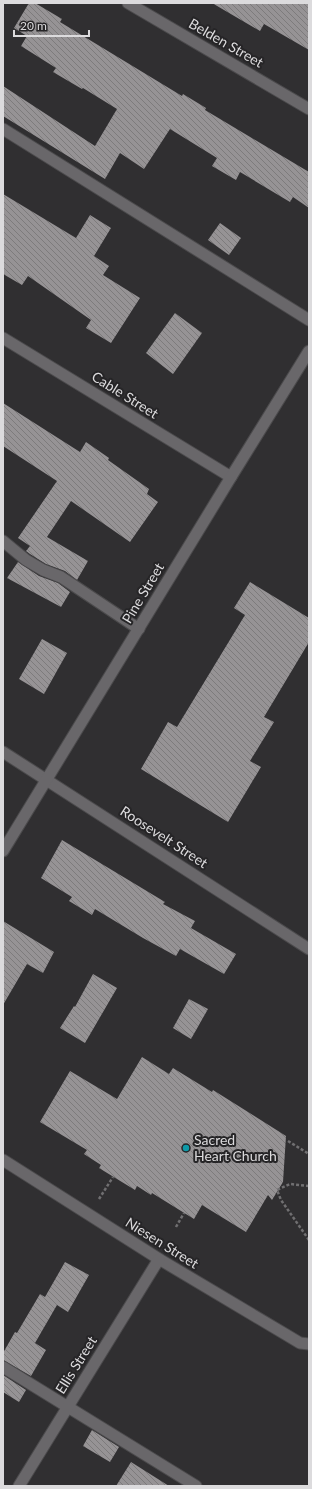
<svg xmlns="http://www.w3.org/2000/svg" width="312" height="1489" viewBox="0 0 312 1489" font-family="Lato,sans-serif">
<style>
.building{fill:url(#building-back-hatch)}
.lines{fill:none;stroke-linecap:round;stroke-linejoin:round}
.service-casing{stroke:#4b4a4c;stroke-width:13}
.minor-casing{stroke:#4b4a4c;stroke-width:13}
.path{stroke:#706f71;stroke-width:2.5;stroke-dasharray:3 2;stroke-linecap:butt}
.service{stroke:#69676a;stroke-width:11}
.minor{stroke:#69676a;stroke-width:11}
.culture-dot{fill:#0f9aa8;stroke:#262527;stroke-width:1.5}
.labels{text-anchor:middle;stroke-width:4;stroke-linejoin:round;paint-order:stroke}
.street-label{font-size:14px;fill:#dcdbdd;stroke:#262527}
.poi-label{font-size:14px;fill:#dcdbdd;stroke:#262527;text-anchor:start}
</style>
<defs>
<pattern id="building-back-hatch" width="6" height="6" patternUnits="userSpaceOnUse"><rect width="6" height="6" fill="#969395"/><path d="M-1 5l2 2M0 0l6 6M5-1l2 2" fill="none" stroke="#7d7b7c"/></pattern>
</defs>
<rect width="100%" height="100%" fill="#302f31"/>
<g class="building">
<path d="M 29,3 L 35,3 L 62,19 L 60,22 L 182,96 L 183,94 L 206,108 L 205,110 L 309,172 L 309,208 L 293,197 L 290,202 L 240,172 L 236,180 L 212,166 L 217,158 L 170,129 L 144,169 L 120,153 L 105,179 L 3,116 L 3,86 L 95,146 L 117,109 L 83,88 L 82,89 L 53,72 L 56,68 L 21,46 L 27,36 L 14,28 Z"/>
<path d="M 212,3 L 309,3 L 309,50 L 264,24 L 260,31 Z"/>
<path d="M 3,194 L 76,238 L 90,215 L 111,228 L 94,256 L 109,266 L 103,275 L 140,298 L 111,343 L 86,328 L 91,320 L 28,276 L 22,285 L 3,274 Z"/>
<path d="M 220,223 L 241,238 L 229,255 L 208,240 Z"/>
<path d="M 175,313 L 202,333 L 173,374 L 146,353 Z"/>
<path d="M 3,403 L 80,452 L 86,442 L 109,458 L 108,460 L 149,489 L 147,494 L 158,502 L 130,542 L 71,501 L 47,537 L 88,561 L 77,580 L 65,571 L 46,564 L 30,554 L 26,551 L 30,546 L 18,538 L 57,481 L 3,446 Z"/>
<path d="M 18,562 L 39,576 L 58,583 L 70,592 L 61,607 L 7,578 Z"/>
<path d="M 250,582 L 309,618 L 309,642 L 264,717 L 274,722 L 250,761 L 261,767 L 228,822 L 141,769 L 168,722 L 177,727 L 245,615 L 234,608 Z"/>
<path d="M 42,639 L 67,653 L 44,694 L 19,679 Z"/>
<path d="M 62,840 L 165,902 L 163,904 L 195,921 L 191,928 L 236,954 L 224,974 L 180,949 L 176,956 L 143,938 L 95,909 L 92,915 L 69,901 L 72,897 L 41,878 Z"/>
<path d="M 3,921 L 54,952 L 43,973 L 27,964 L 3,1005 Z"/>
<path d="M 93,974 L 117,988 L 85,1043 L 60,1028 L 74,1006 L 75,1007 Z"/>
<path d="M 189,999 L 208,1009 L 191,1039 L 173,1028 Z"/>
<path d="M 142,1057 L 169,1074 L 173,1068 L 212,1092 L 213,1090 L 286,1136 L 283,1182 L 272,1200 L 268,1195 L 246,1232 L 202,1205 L 194,1219 L 152,1193 L 151,1195 L 137,1186 L 135,1190 L 99,1168 L 101,1165 L 84,1154 L 87,1150 L 40,1122 L 70,1071 L 117,1099 Z"/>
<path d="M 65,1262 L 89,1275 L 68,1312 L 57,1305 L 35,1343 L 46,1350 L 31,1376 L 3,1360 L 3,1353 L 15,1332 L 17,1333 L 40,1294 L 45,1297 Z"/>
<path d="M 3,1375 L 26,1390 L 19,1402 L 3,1392 Z"/>
<path d="M 92,1430 L 119,1447 L 110,1462 L 83,1446 Z"/>
<path d="M 131,1462 L 169,1486 L 116,1486 Z"/>
</g>
<g class="lines">
<g class="service-casing">
<g id="service">
<path d="M 3,129 L 309,320"/>
<path d="M 3,541 L 26,560 L 43,570 L 61,577 L 139,629"/>
<path d="M 3,1367 L 196,1486"/>
</g>
</g>
<g class="minor-casing">
<g id="minor">
<path d="M 128,3 L 309,109"/>
<path d="M 3,338 L 231,477"/>
<path d="M 3,752 L 309,949"/>
<path d="M 3,851 L 231,477 L 309,351"/>
<path d="M 3,1160 L 159,1259 L 285,1334 L 300,1343 L 309,1344"/>
<path d="M 19,1486 L 159,1259"/>
</g>
</g>
<g class="path">
<path d="M 288,1141 L 309,1154"/>
<path d="M 309,1186 L 290,1184 L 277,1190 L 281,1200 L 309,1240"/>
<path d="M 99,1199 L 113,1177"/>
<path d="M 176,1227 L 184,1213"/>
</g>
<use href="#service" class="service"/>
<use href="#minor" class="minor"/>
</g>
<circle class="culture-dot" cx="186" cy="1148" r="4"/>
<g class="labels">
<g class="street-label">
<text transform="translate(226 43) rotate(30)" y="5">Belden Street</text>
<text transform="translate(125 395) rotate(32)" y="5">Cable Street</text>
<text transform="translate(143 593) rotate(-59)" y="5">Pine Street</text>
<text transform="translate(164 837) rotate(33)" y="5">Roosevelt Street</text>
<text transform="translate(162 1243) rotate(32)" y="5">Niesen Street</text>
<text transform="translate(76 1365) rotate(-58)" y="5">Ellis Street</text>
</g>
<g class="poi-label">
<text x="194" y="1145">Sacred<tspan x="194" dy="16">Heart Church</tspan></text>
</g>
</g>
<rect width="312" height="1489" fill="none" stroke="#dcdbdd" stroke-width="8"/>
<path d="M14 30v6h75v-6" fill="none" stroke="#dcdbdd" stroke-width="2"/>
<text x="20" y="30" font-size="12" fill="#dcdbdd" stroke="#262527" stroke-width="3" paint-order="stroke">20 m</text>
</svg>
